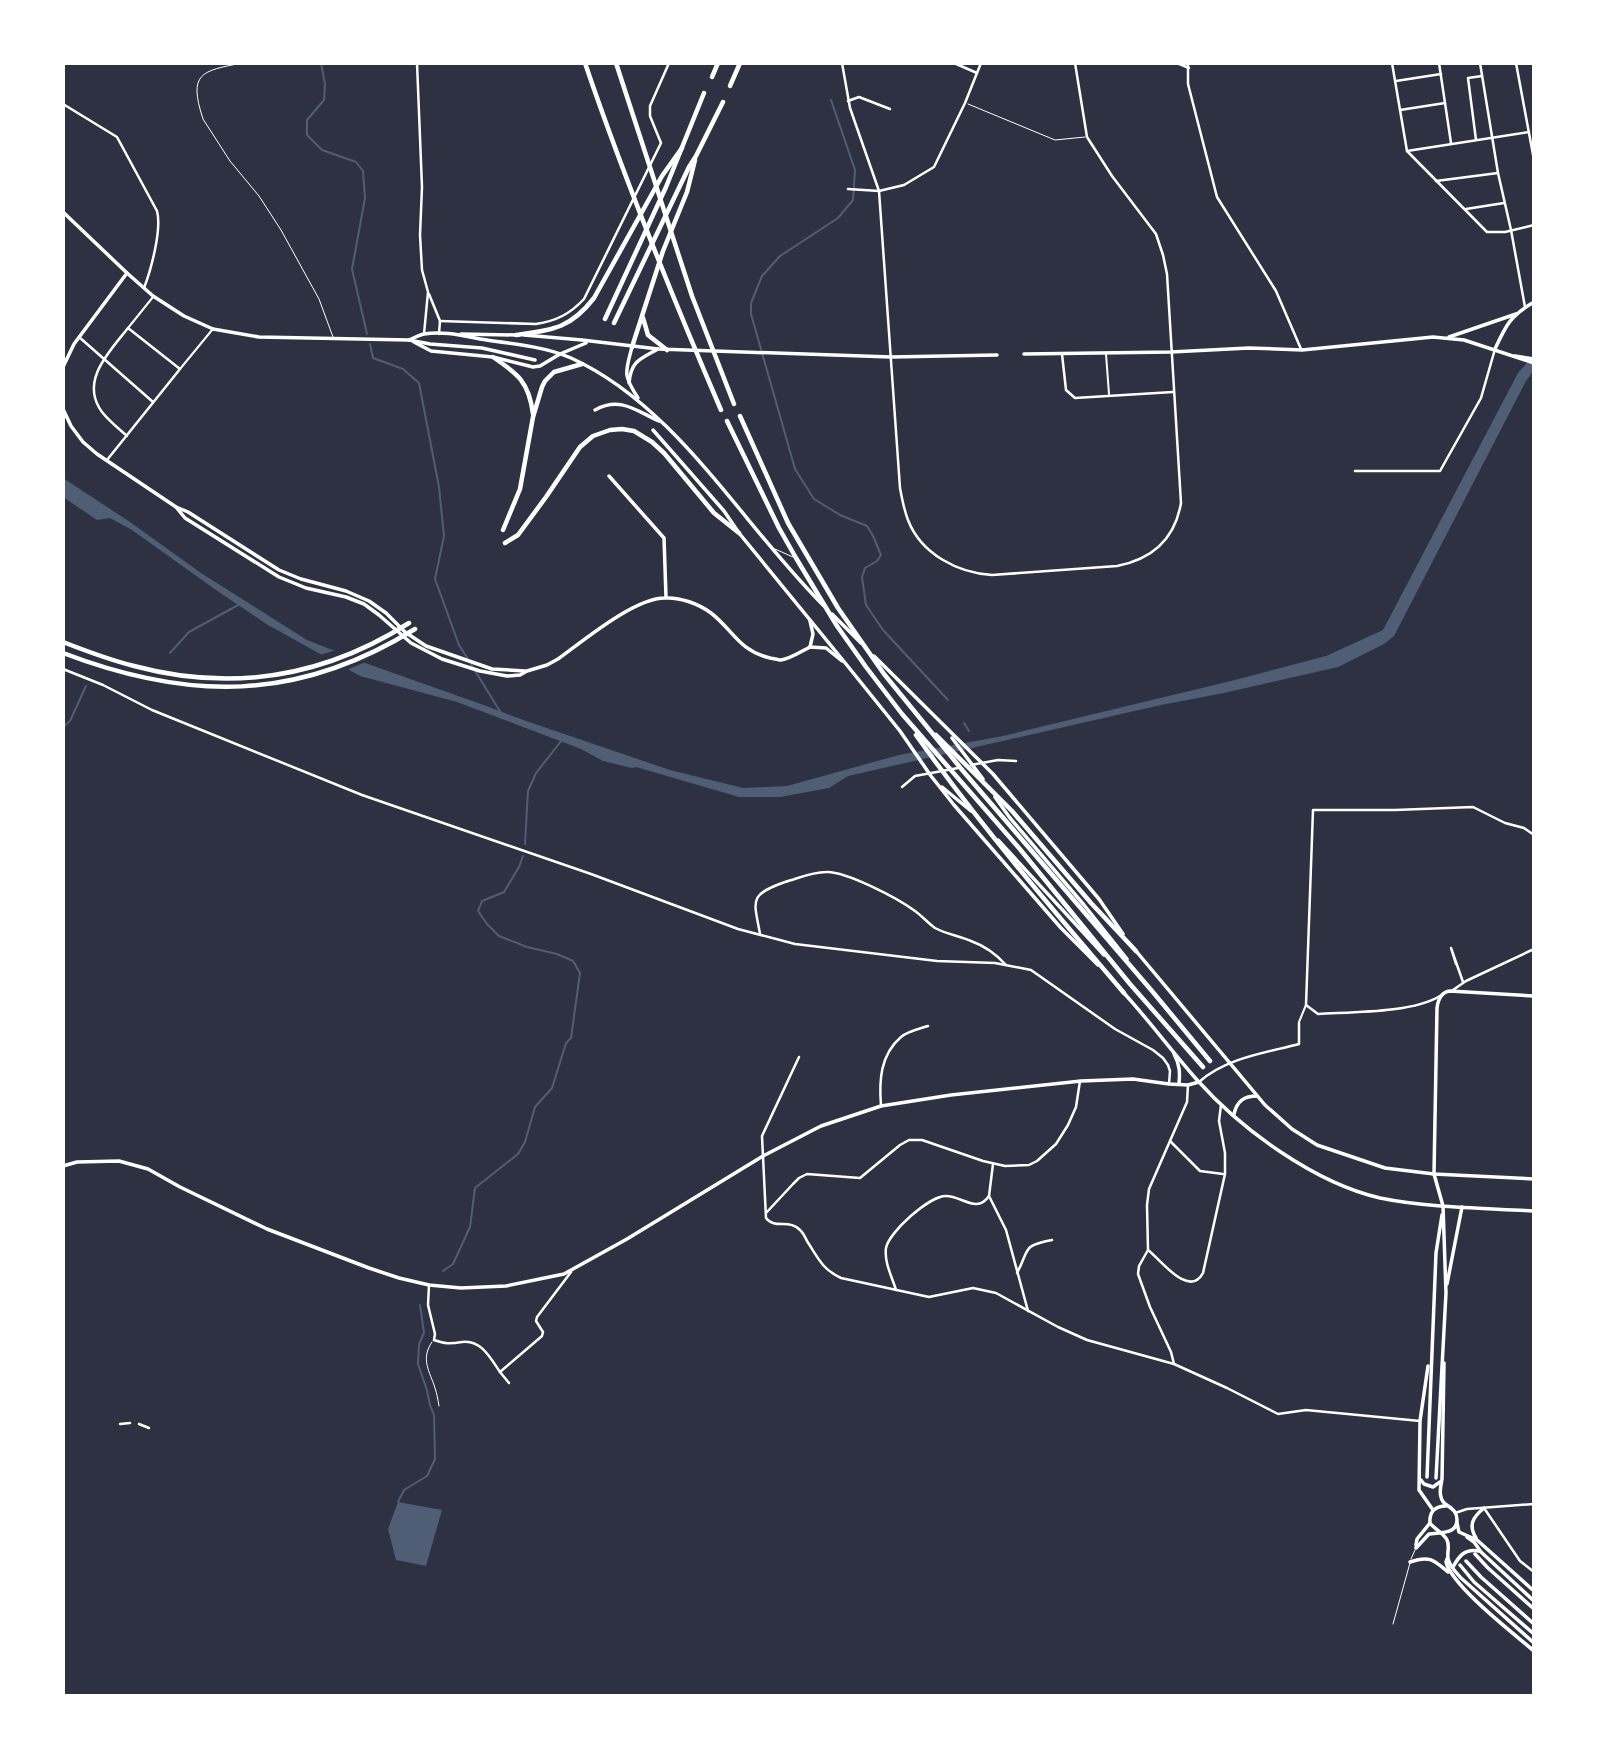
<svg xmlns="http://www.w3.org/2000/svg" width="1597" height="1759" viewBox="0 0 1597 1759" font-family="'Open Sans',sans-serif">
<style>
.water{fill:#4f5d75}
.pier{fill:#2d3142}
.lines{fill:none;stroke-linecap:round;stroke-linejoin:round}
.stream{stroke:#4f5d75;stroke-width:2}
.service{stroke:#fff;stroke-width:1}
.pedestrian{stroke:#fff;stroke-width:2}
.minor{stroke:#fff;stroke-width:2.5}
.tertiary{stroke:#fff;stroke-width:3.5}
.secondary{stroke:#fff;stroke-width:3.5}
.primary{stroke:#fff;stroke-width:3.5}
.trunk{stroke:#fff;stroke-width:4.5}
</style>
<rect width="100%" height="100%" fill="#2d3142"/>
<g class="water">
<path d="M 1534,355 L 1532,373 L 1526,381 L 1394,636 L 1384,644 L 1338,667 L 1224,693 L 1161,705 L 848,776 L 829,788 L 780,797 L 739,797 L 636,767 L 632,768 L 603,761 L 581,749 L 457,702 L 360,676 L 268,625 L 216,590 L 132,530 L 110,518 L 97,520 L 63,497 L 63,478 L 130,522 L 201,573 L 307,640 L 368,664 L 481,704 L 529,722 L 670,770 L 743,788 L 787,786 L 899,755 L 1003,736 L 1235,680 L 1326,656 L 1383,630 L 1518,373 Z"/>
<path d="M 398,1502 L 442,1510 L 426,1566 L 396,1560 L 388,1529 Z"/>
</g>
<path class="pier" d="M 339,649 L 368,661 L 344,671 L 317,656 Z"/>
<g class="lines">
<g class="stream">
<path d="M 321,63 L 325,84 L 324,100 L 307,120 L 307,135 L 322,150 L 356,162 L 363,171 L 365,198 L 352,269 L 367,334"/>
<path d="M 831,100 L 855,170 L 853,200 L 838,218 L 780,256 L 762,276 L 751,303 L 751,314 L 795,469 L 814,499 L 840,515 L 867,526 L 873,536 L 881,555 L 877,561 L 865,568 L 862,577 L 866,605 L 883,630 L 948,700"/>
<path d="M 370,344 L 373,358 L 403,369 L 419,383 L 439,487 L 444,536 L 435,579 L 459,645 L 468,659"/>
<path d="M 170,653 L 189,632 L 240,604"/>
<path d="M 471,664 L 501,713"/>
<path d="M 964,723 L 969,731"/>
<path d="M 63,727 L 70,721 L 86,686"/>
<path d="M 525,844 L 528,791 L 536,773 L 562,740"/>
<path d="M 443,1271 L 453,1264 L 470,1227 L 475,1188 L 518,1154 L 525,1142 L 535,1107 L 552,1088 L 566,1043 L 571,1038 L 580,973 L 573,961 L 557,954 L 527,947 L 499,936 L 487,924 L 478,911 L 482,901 L 504,892 L 519,867 L 523,856"/>
<path d="M 398,1502 L 404,1490 L 427,1476 L 435,1459 L 434,1415 L 430,1405 L 427,1390 L 418,1364 L 419,1344 L 424,1333 L 420,1305"/>
</g>
<g class="service">
<path d="M 242,63 C 201,71 188,73 203,119 L 230,161 L 259,196 L 281,230 L 319,299 L 333,337"/>
<path d="M 968,104 L 1055,140 L 1085,137"/>
<path d="M 775,549 L 793,557"/>
<path d="M 432,1342 C 420,1359 430,1372 435,1388 C 437,1394 438,1400 439,1406"/>
<path d="M 1411,1559 L 1415,1550"/>
<path d="M 1393,1624 L 1410,1563"/>
</g>
<g class="pedestrian">
<path d="M 128,328 L 153,297"/>
<path d="M 1106,354 L 1109,394"/>
<path d="M 180,369 L 212,330"/>
<path d="M 1299,1022 L 1306,1005"/>
</g>
<g class="minor">
<path d="M 417,63 L 422,187 L 420,235 L 422,270 L 428,292 L 424,334"/>
<path d="M 842,63 L 850,108 L 879,191 L 900,488 C 902,499 904,510 908,520 C 921,554 958,573 992,575 L 1117,566 C 1153,559 1175,538 1181,503 L 1167,274 L 1163,255 L 1156,234 L 1112,176 L 1087,137 L 1075,63"/>
<path d="M 954,63 L 977,73"/>
<path d="M 1177,63 L 1189,68"/>
<path d="M 1188,63 L 1188,84 L 1217,197 L 1276,291 L 1301,349"/>
<path d="M 1392,63 L 1407,151 L 1487,232 L 1505,232 L 1534,225"/>
<path d="M 1439,63 L 1451,143"/>
<path d="M 1480,63 L 1498,173 L 1511,230 L 1525,307"/>
<path d="M 1516,63 L 1534,160"/>
<path d="M 1396,81 L 1441,74"/>
<path d="M 848,101 L 859,97 L 890,109"/>
<path d="M 63,104 L 117,137 L 157,211 C 162,229 151,270 144,288"/>
<path d="M 1400,110 L 1445,103"/>
<path d="M 1476,140 L 1468,78 L 1482,76"/>
<path d="M 1407,151 L 1529,132"/>
<path d="M 1436,181 L 1498,173"/>
<path d="M 848,189 L 879,191 L 904,185 L 934,167 L 965,103 L 981,63"/>
<path d="M 1466,209 L 1504,203"/>
<path d="M 429,294 L 440,321 L 439,334"/>
<path d="M 440,321 L 536,324 C 556,321 570,314 584,299 L 661,143 L 650,116 L 650,106 L 669,63"/>
<path d="M 79,337 L 153,402"/>
<path d="M 1062,354 L 1066,390 L 1075,398 L 1173,392"/>
<path d="M 107,460 L 180,369 L 128,328 C 110,351 79,381 102,412 C 109,421 118,428 127,436"/>
<path d="M 1355,471 L 1440,471 L 1481,398 L 1495,349"/>
<path d="M 63,669 L 103,685 L 152,710 L 362,795 L 591,874 L 738,929 L 795,944 L 937,961 L 995,963 L 1031,970 L 1115,1029 L 1153,1050 L 1163,1058 L 1168,1065 L 1170,1071 L 1169,1084"/>
<path d="M 971,765 L 998,760 L 1016,761"/>
<path d="M 902,787 L 915,776 L 958,768"/>
<path d="M 760,934 C 754,900 748,895 785,882 C 799,878 812,872 826,872 C 846,871 899,899 915,911 C 922,916 928,923 935,928 C 946,934 959,936 971,941 C 985,946 996,954 1006,965"/>
<path d="M 1456,964 L 1451,948 L 1463,982"/>
<path d="M 1453,990 L 1466,981 L 1534,949"/>
<path d="M 1440,996 C 1413,1013 1351,1012 1318,1014 L 1306,1005 L 1313,810 L 1395,810 L 1473,807 L 1505,823 L 1524,828 L 1534,835"/>
<path d="M 799,1057 L 762,1136 L 766,1218 C 775,1230 790,1218 801,1231 C 804,1234 805,1237 807,1241 C 818,1258 822,1269 841,1278 L 929,1297 L 973,1288 L 996,1293 L 1058,1327 L 1087,1340 L 1174,1364 L 1227,1388 L 1278,1414 L 1306,1410 L 1420,1421"/>
<path d="M 1199,1082 C 1226,1058 1265,1053 1299,1044 L 1299,1023"/>
<path d="M 881,1106 C 879,1081 880,1055 901,1037 C 908,1031 919,1029 928,1026"/>
<path d="M 1170,1141 L 1200,1171 L 1223,1174"/>
<path d="M 993,1164 L 989,1196 L 1006,1230 L 1028,1311"/>
<path d="M 766,1213 L 793,1184 L 799,1178 L 807,1174 L 860,1178 L 900,1145 L 909,1140 L 922,1140 L 983,1161 L 1005,1166 L 1029,1165 L 1037,1161 L 1056,1144 L 1068,1125 L 1076,1107 L 1080,1081"/>
<path d="M 1148,1250 C 1160,1259 1189,1299 1203,1273 L 1225,1174 L 1225,1153 L 1219,1121 L 1221,1105"/>
<path d="M 1017,1273 C 1030,1249 1021,1246 1052,1240"/>
<path d="M 429,1285 L 428,1305 L 435,1334 L 434,1340 C 445,1344 450,1344 462,1342 C 481,1339 491,1359 500,1372 L 542,1336 L 543,1332 L 536,1321 L 537,1317 L 571,1272"/>
<path d="M 896,1290 C 892,1277 884,1262 886,1248 C 889,1232 929,1196 946,1196 C 962,1196 977,1214 989,1196"/>
<path d="M 1174,1364 L 1171,1352 L 1150,1307 L 1138,1274 L 1139,1266 L 1148,1250 L 1147,1205 L 1149,1189 L 1187,1102 L 1188,1085"/>
<path d="M 500,1372 L 509,1383"/>
<path d="M 120,1424 L 130,1423"/>
<path d="M 139,1424 L 149,1428"/>
<path d="M 1484,1508 L 1520,1561 L 1534,1572"/>
<path d="M 1455,1513 L 1467,1509 L 1534,1504"/>
</g>
<g class="tertiary">
<path d="M 461,334 L 516,335"/>
<path d="M 524,335 L 582,340 L 658,349 L 891,357 L 997,355"/>
<path d="M 1449,337 L 1516,314"/>
<path d="M 414,342 L 431,351 L 493,357 L 533,367 L 540,366 L 560,354 L 586,343"/>
<path d="M 1495,349 C 1506,325 1510,316 1534,302"/>
<path d="M 1024,354 L 1171,352 L 1249,348 L 1302,350 L 1433,337 L 1464,340 L 1534,363"/>
<path d="M 1515,356 L 1534,359"/>
<path d="M 63,367 L 74,344 L 127,273"/>
<path d="M 63,409 L 71,426 L 83,442 L 97,454 L 176,507 L 188,512 L 279,570 L 301,579 L 346,591 L 369,601 L 386,613 L 405,632 L 426,646 L 492,669 L 525,671"/>
<path d="M 595,410 C 621,396 636,411 659,421"/>
<path d="M 609,476 L 664,538 L 666,597"/>
<path d="M 176,507 L 185,518 L 279,577 L 306,588 L 346,597 L 364,604 L 379,615 L 411,643 L 442,659 L 480,671 L 507,676 L 520,675 L 527,671 L 547,665 L 558,659 C 583,641 634,598 665,598 C 680,597 699,604 711,613 C 733,630 739,651 770,658 C 771,658 779,660 781,660 C 790,659 802,651 810,647"/>
<path d="M 810,647 L 826,648 L 842,661"/>
<path d="M 810,647 L 813,634 L 810,621"/>
<path d="M 63,1166 L 77,1162 L 119,1161 L 148,1169 L 180,1187 L 267,1229 L 369,1268 L 399,1278 L 429,1285 L 461,1288 L 506,1286 L 564,1274 L 627,1239 L 763,1156 L 821,1126 L 881,1106 L 951,1095 L 1081,1081 L 1133,1079 L 1169,1084 L 1188,1085 L 1199,1082"/>
<path d="M 1434,1174 L 1437,1008 C 1438,1000 1441,992 1450,991 L 1534,996"/>
</g>
<g class="secondary">
<path d="M 1434,1174 L 1443,1206 L 1446,1293 L 1436,1478"/>
<path d="M 1447,1284 L 1462,1207"/>
<path d="M 1428,1366 L 1420,1421 L 1419,1490 L 1433,1510"/>
<path d="M 1427,1477 L 1436,1253 L 1442,1215"/>
<path d="M 1421,1480 L 1424,1484 L 1433,1487 L 1440,1482"/>
<path d="M 1430,1523 C 1435,1530 1443,1532 1447,1540 C 1450,1546 1447,1551 1448,1558 C 1449,1566 1456,1572 1461,1578 L 1534,1643"/>
<path d="M 1457,1523 L 1459,1532 L 1477,1540 L 1534,1591"/>
<path d="M 1467,1537 L 1474,1542 L 1481,1552 L 1534,1601"/>
<path d="M 1476,1538 C 1468,1525 1473,1517 1484,1508"/>
<path d="M 1416,1545 L 1417,1539 L 1430,1523 C 1429,1512 1435,1506 1446,1506"/>
<path d="M 1416,1548 L 1429,1534 C 1439,1532 1457,1535 1457,1520 C 1457,1516 1455,1511 1452,1509 C 1448,1505 1442,1504 1441,1497 C 1439,1492 1441,1485 1442,1479 L 1444,1363"/>
<path d="M 1475,1554 L 1488,1568 L 1534,1609"/>
<path d="M 1447,1559 L 1446,1562 C 1452,1586 1513,1633 1534,1651"/>
<path d="M 1466,1561 L 1481,1577 L 1534,1624"/>
<path d="M 1410,1562 C 1430,1555 1434,1560 1448,1572"/>
<path d="M 1460,1565 L 1474,1582 L 1534,1634"/>
<path d="M 1453,1567 C 1459,1556 1465,1548 1479,1551"/>
</g>
<g class="primary">
<path d="M 63,212 L 127,273 L 153,296 L 184,316 L 213,329 L 259,337 L 409,340 L 430,344 L 482,348 L 535,360"/>
<path d="M 409,340 C 414,338 419,335 424,334 C 446,330 471,338 493,341 C 517,344 549,348 571,358 C 677,406 743,526 824,606"/>
<path d="M 632,347 C 625,373 623,375 638,398"/>
<path d="M 629,383 C 631,361 640,359 658,349"/>
<path d="M 653,430 L 724,511 L 739,533 L 846,664 L 900,731 L 931,776 L 954,805 L 1061,928 L 1098,965"/>
<path d="M 832,614 L 861,643"/>
<path d="M 874,656 L 993,774 L 1099,899 L 1123,934"/>
<path d="M 952,738 L 983,779"/>
<path d="M 942,787 L 971,811"/>
<path d="M 995,797 L 1010,818 L 1084,905 L 1127,959"/>
<path d="M 998,840 L 1104,955"/>
<path d="M 1136,951 L 1265,1105 L 1292,1129 L 1317,1145 L 1385,1168 L 1434,1174 L 1534,1179"/>
<path d="M 1122,991 C 1149,1020 1172,1052 1198,1081 C 1242,1130 1315,1183 1380,1198 C 1429,1208 1484,1208 1534,1211"/>
<path d="M 1174,1054 C 1180,1065 1180,1073 1179,1084"/>
<path d="M 1234,1114 C 1237,1101 1244,1096 1257,1096"/>
</g>
<g class="trunk">
<path d="M 585,63 C 625,181 672,296 721,410"/>
<path d="M 616,63 L 692,296 L 734,404"/>
<path d="M 712,77 L 718,63"/>
<path d="M 730,86 L 740,63"/>
<path d="M 643,318 L 648,335 L 667,350"/>
<path d="M 605,319 L 666,187 L 704,93"/>
<path d="M 614,323 L 689,167 L 696,156 L 723,102"/>
<path d="M 516,335 C 552,330 570,329 594,298 L 662,176 L 682,148"/>
<path d="M 632,347 L 663,251 L 687,192 L 695,160"/>
<path d="M 493,357 C 518,374 529,382 533,414"/>
<path d="M 740,416 L 788,523 L 838,608 L 884,674 L 963,771 L 1152,991 L 1210,1061"/>
<path d="M 727,421 L 779,528 L 796,558 L 837,626 L 866,667 L 902,714 L 1019,848 L 1130,984 L 1203,1067"/>
<path d="M 503,530 L 520,489 L 533,417 L 542,387 L 545,381 L 554,372 L 582,364"/>
<path d="M 505,543 L 518,535 L 546,497 L 580,447 L 593,436 L 610,430 L 622,429 L 634,431 L 652,442 L 664,453 L 714,513 L 739,533"/>
<path d="M 63,642 C 86,651 110,660 134,666 C 231,692 324,677 409,623"/>
<path d="M 63,653 C 189,701 297,702 415,629"/>
<path d="M 916,735 C 980,825 1052,909 1124,993"/>
<path d="M 936,735 L 1012,811 L 1091,903 L 1136,951"/>
</g>
</g>
<rect width="1597" height="1759" fill="none" stroke="#ffffff" stroke-width="130"/>
</svg>
